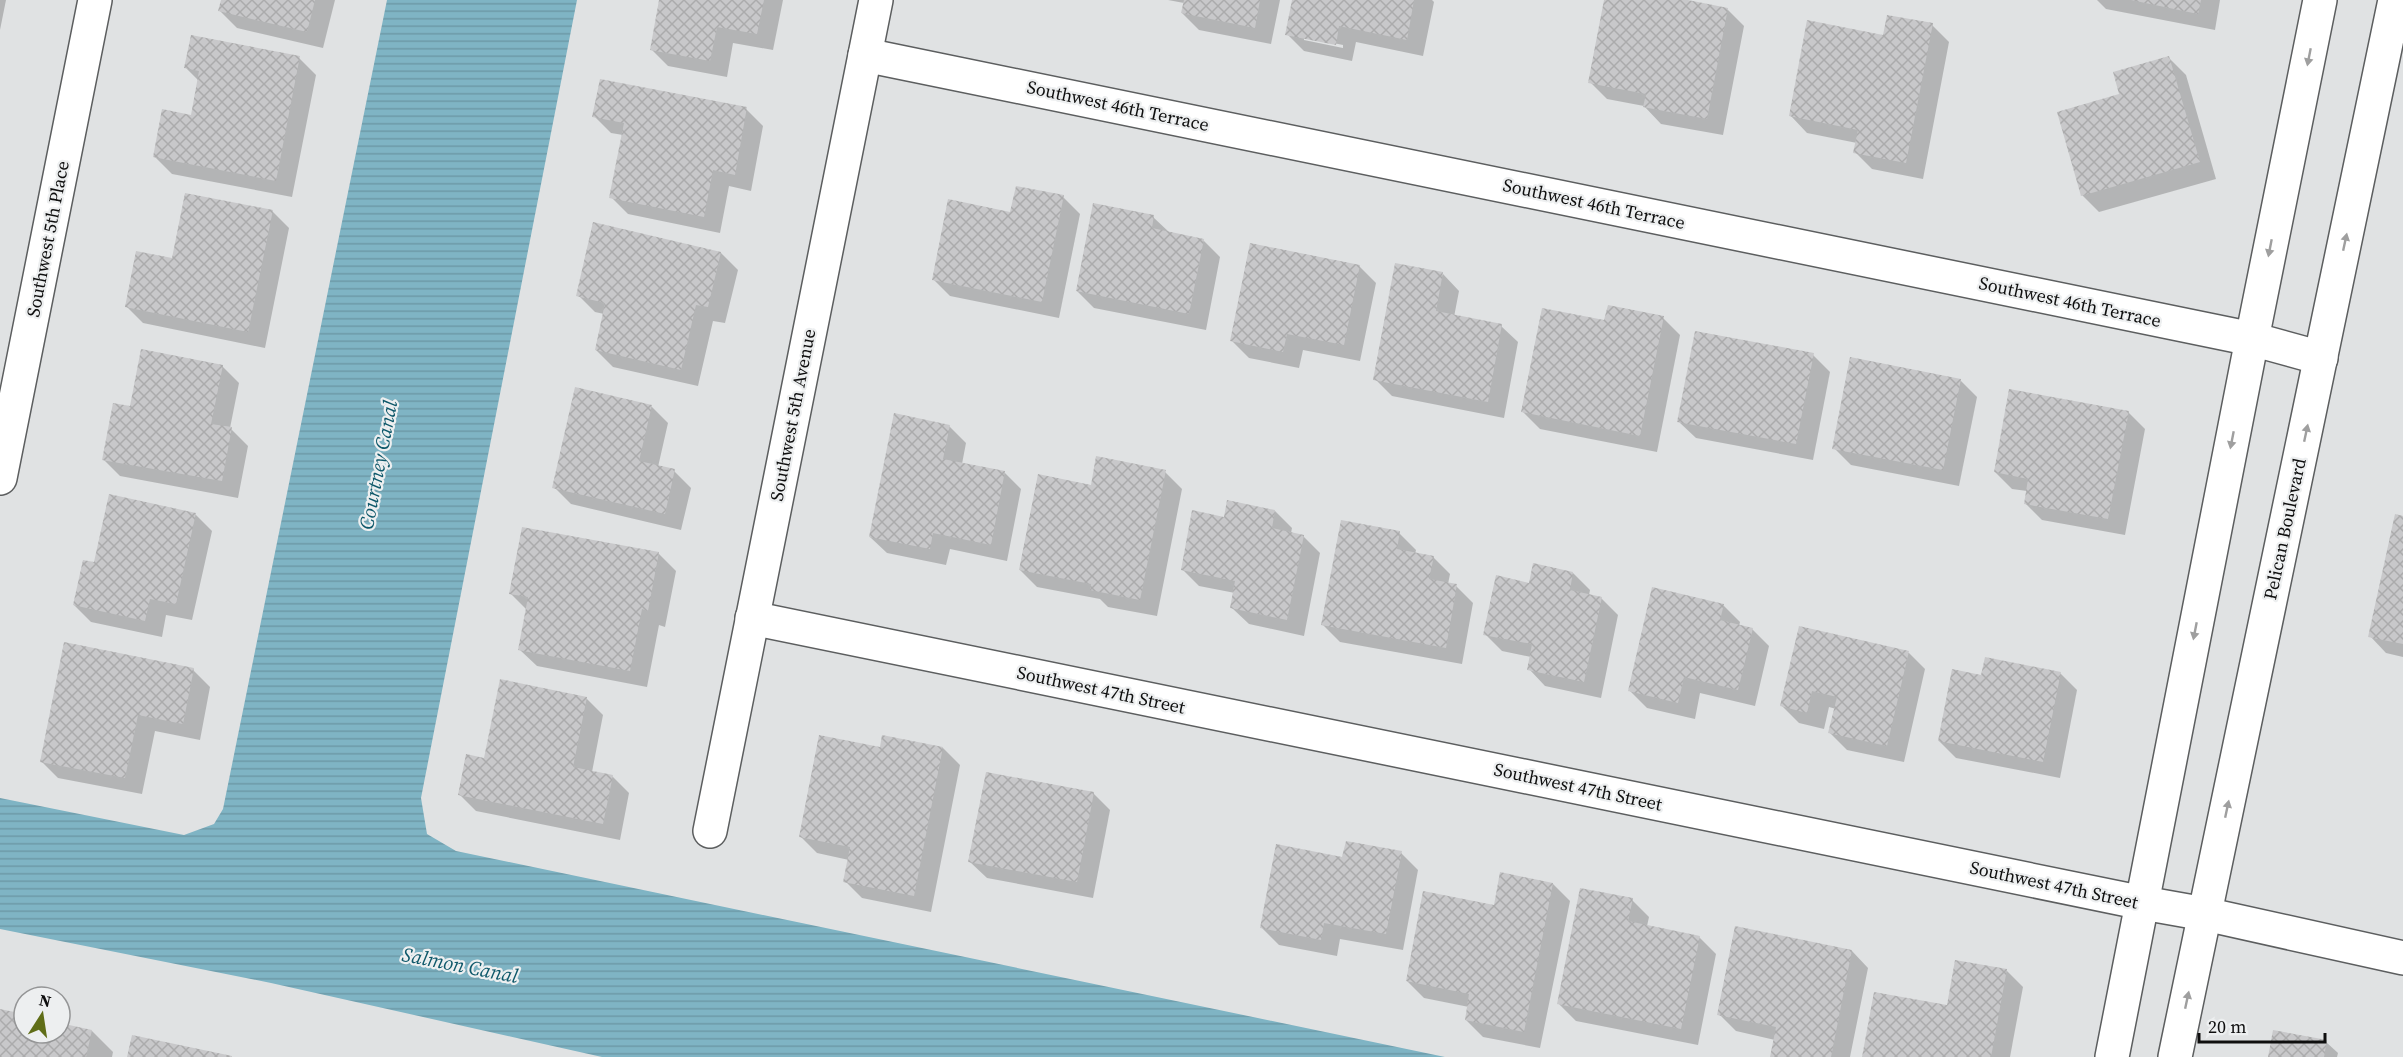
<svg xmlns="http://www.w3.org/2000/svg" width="2403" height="1057" viewBox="0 0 2403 1057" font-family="'Source Serif 4',serif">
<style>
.water{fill:url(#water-rules)}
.shadow{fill:#0003;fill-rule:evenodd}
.building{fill:url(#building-cross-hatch)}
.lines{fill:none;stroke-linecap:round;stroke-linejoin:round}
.street-casing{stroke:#5c5e5f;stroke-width:36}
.secondary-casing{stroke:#5c5e5f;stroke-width:36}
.street{stroke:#fff;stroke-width:33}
.secondary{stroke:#fff;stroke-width:33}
.oneway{fill:#9f9f9f}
.labels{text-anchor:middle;stroke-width:4.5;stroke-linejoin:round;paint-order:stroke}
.street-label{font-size:18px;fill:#0e0e0e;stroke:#edeff0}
.water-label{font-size:20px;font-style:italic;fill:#0e586a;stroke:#edeff0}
</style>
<defs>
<pattern id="water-rules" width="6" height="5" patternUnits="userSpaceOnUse" patternTransform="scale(1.5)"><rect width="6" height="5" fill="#7fb4c4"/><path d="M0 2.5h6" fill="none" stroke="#6d9aa7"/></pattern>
<pattern id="building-cross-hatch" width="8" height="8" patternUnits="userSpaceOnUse" patternTransform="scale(1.5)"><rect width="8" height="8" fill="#c8c8ca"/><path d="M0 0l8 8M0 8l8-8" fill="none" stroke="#ababac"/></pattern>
</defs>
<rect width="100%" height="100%" fill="#e0e2e3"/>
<path class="water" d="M 387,0 L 577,0 L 421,798 L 427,834 L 456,851 L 1445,1057 L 602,1057 L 271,983 L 0,929 L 0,798 L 184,835 L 214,824 L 223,809 Z"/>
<g class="shadow">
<path d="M 0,0 L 6,0 L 0,30 Z"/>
<path d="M 223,0 L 335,0 L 323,48 L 237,28 L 220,11 Z"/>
<path d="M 661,0 L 783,0 L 773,50 L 733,43 L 727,77 L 668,66 L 651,49 Z"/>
<path d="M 1168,0 L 1280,0 L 1271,44 L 1199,30 L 1182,13 L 1184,3 Z"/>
<path d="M 1294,0 L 1432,0 L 1434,2 L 1423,56 L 1356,42 L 1352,61 L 1304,51 L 1287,34 ZM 1304,37 L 1343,45 L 1343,48 L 1304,40 Z"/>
<path d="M 1606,0 L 1679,0 L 1727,9 L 1744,26 L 1723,135 L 1661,124 L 1644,106 L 1607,99 L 1590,82 Z"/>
<path d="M 2097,0 L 2220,0 L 2215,30 L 2106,9 Z"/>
<path d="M 1932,25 L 1949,42 L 1923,179 L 1872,169 L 1855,152 L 1857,143 L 1807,133 L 1791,116 L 1884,37 Z"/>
<path d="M 299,58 L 316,75 L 292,197 L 172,174 L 155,157 L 192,116 L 199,81 L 186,68 Z"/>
<path d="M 2169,58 L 2186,75 L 2216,179 L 2099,212 L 2082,195 L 2121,95 Z"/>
<path d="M 746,109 L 763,126 L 751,191 L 729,186 L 720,233 L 628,214 L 611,197 L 623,135 L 611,133 L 594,116 Z"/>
<path d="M 1063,197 L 1080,214 L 1059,318 L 950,296 L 933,279 L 1011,214 Z"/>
<path d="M 272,211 L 289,228 L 265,348 L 143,323 L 126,306 Z"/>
<path d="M 1153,217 L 1170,233 L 1203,240 L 1220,257 L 1206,330 L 1094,308 L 1077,291 Z"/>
<path d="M 721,253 L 738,270 L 725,323 L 713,321 L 698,386 L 613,367 L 596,350 L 604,314 L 595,312 L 578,295 Z"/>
<path d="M 1359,266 L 1376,283 L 1360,361 L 1303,350 L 1299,368 L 1249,358 L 1232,341 Z"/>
<path d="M 1443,274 L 1459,291 L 1454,317 L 1501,326 L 1518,342 L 1504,418 L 1392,396 L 1375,379 Z"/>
<path d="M 1663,318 L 1680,335 L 1657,452 L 1540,429 L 1523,412 L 1606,322 Z"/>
<path d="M 1813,355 L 1830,372 L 1813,460 L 1696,438 L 1679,422 Z"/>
<path d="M 222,366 L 239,383 L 230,428 L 248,446 L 238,498 L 120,476 L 103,459 L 132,408 Z"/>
<path d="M 1960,380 L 1977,397 L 1959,486 L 1851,465 L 1834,448 Z"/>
<path d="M 651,406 L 668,423 L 658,467 L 674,471 L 691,488 L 681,530 L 571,504 L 554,487 Z"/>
<path d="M 2128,412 L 2145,429 L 2125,535 L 2042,520 L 2025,503 L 2027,491 L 2012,489 L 1995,472 Z"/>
<path d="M 949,426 L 966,443 L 962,464 L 1004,472 L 1021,489 L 1007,561 L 950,549 L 946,565 L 887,553 L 870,537 Z"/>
<path d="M 1165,472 L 1182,489 L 1157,616 L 1108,607 L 1100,599 L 1037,587 L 1020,570 L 1092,487 Z"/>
<path d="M 1275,511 L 1292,528 L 1291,533 L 1303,536 L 1320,553 L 1304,636 L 1249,624 L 1232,608 L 1235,593 L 1199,586 L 1182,569 L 1225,519 Z"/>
<path d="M 195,514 L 212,531 L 192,620 L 166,615 L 162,637 L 91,622 L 74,605 L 95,564 Z"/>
<path d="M 2403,517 L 2403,657 L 2386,653 L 2370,636 Z"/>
<path d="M 524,529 L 659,554 L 676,571 L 665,627 L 659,625 L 647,687 L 537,666 L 520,650 L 527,610 L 511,594 Z"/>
<path d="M 1399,533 L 1416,550 L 1415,554 L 1433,557 L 1450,574 L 1448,584 L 1456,586 L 1473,603 L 1462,664 L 1340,642 L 1323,625 Z"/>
<path d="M 1573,573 L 1590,590 L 1589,595 L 1601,598 L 1618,615 L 1601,698 L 1545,686 L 1529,669 L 1531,657 L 1502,651 L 1485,634 L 1531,584 Z"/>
<path d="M 1723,605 L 1740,622 L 1739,626 L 1752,629 L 1769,646 L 1755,706 L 1700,693 L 1695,719 L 1647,708 L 1630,691 Z"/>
<path d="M 1800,627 L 1909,653 L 1925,669 L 1904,762 L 1847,750 L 1830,733 L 1836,709 L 1829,707 L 1824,729 L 1799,723 L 1782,706 Z"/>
<path d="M 193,670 L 210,687 L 200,740 L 155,731 L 142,794 L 58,778 L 41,761 Z"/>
<path d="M 2060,673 L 2077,690 L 2060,778 L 1956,758 L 1939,741 L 1982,677 Z"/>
<path d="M 586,698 L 603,715 L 592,772 L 612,776 L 629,793 L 620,840 L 476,811 L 459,794 L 485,760 Z"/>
<path d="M 943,748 L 960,765 L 931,912 L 862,898 L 845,881 L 849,860 L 817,853 L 800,836 L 881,749 Z"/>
<path d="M 1093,793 L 1110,810 L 1093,898 L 987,878 L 970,862 Z"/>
<path d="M 1401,853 L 1418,870 L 1403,950 L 1340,939 L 1337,956 L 1279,945 L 1262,928 L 1343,858 Z"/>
<path d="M 1553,884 L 1570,901 L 1540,1048 L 1483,1037 L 1466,1020 L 1469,1007 L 1424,998 L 1407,981 L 1495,907 Z"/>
<path d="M 1632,900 L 1649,917 L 1647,926 L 1699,937 L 1716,954 L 1698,1045 L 1576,1021 L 1559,1004 Z"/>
<path d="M 1852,951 L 1868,968 L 1850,1057 L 1772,1057 L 1775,1040 L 1736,1031 L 1719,1014 Z"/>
<path d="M 2006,970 L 2023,987 L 2010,1057 L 1863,1057 Z"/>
<path d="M 0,1011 L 24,1016 L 24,1033 L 60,1033 L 60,1024 L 92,1031 L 113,1052 L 112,1057 L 0,1057 Z"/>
<path d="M 2326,1042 L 2338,1053 L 2337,1057 L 2270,1057 Z"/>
</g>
<g class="building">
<path d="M 221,0 L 315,0 L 307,32 L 218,11 Z"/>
<path d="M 659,0 L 764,0 L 757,34 L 717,27 L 710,61 L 650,50 Z"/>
<path d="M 1184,0 L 1260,0 L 1255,28 L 1181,13 Z"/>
<path d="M 1292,0 L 1414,0 L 1407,40 L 1339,26 L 1336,45 L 1285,35 Z"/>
<path d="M 1604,0 L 1688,0 L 1728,8 L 1707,119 L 1643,107 L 1646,94 L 1588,83 Z"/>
<path d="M 2131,0 L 2201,0 L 2198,14 Z"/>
<path d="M 1887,15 L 1933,23 L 1906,163 L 1853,153 L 1858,130 L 1789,116 L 1807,20 L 1883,35 Z"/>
<path d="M 191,35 L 300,56 L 276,181 L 153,157 L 162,109 L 191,115 L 199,71 L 184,68 Z"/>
<path d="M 2169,56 L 2200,162 L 2081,196 L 2057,112 L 2119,94 L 2113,72 Z"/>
<path d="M 600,79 L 747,107 L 735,175 L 713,170 L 704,217 L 609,198 L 624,123 L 592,117 Z"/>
<path d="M 1016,186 L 1064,195 L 1042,302 L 932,280 L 948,199 L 1010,212 Z"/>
<path d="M 185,193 L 273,210 L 248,332 L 125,307 L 136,251 L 172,258 Z"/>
<path d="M 1093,203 L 1154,215 L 1152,228 L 1204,239 L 1189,314 L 1076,291 Z"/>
<path d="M 593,222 L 721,252 L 708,307 L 696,305 L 681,370 L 595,350 L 605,303 L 576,296 Z"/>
<path d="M 1250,243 L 1360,265 L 1344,345 L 1287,334 L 1283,352 L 1230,341 Z"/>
<path d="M 1395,263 L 1443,272 L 1436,311 L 1502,324 L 1488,402 L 1373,380 Z"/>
<path d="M 1608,305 L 1664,316 L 1640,436 L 1521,412 L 1542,308 L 1604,320 Z"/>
<path d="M 1695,331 L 1814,353 L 1796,444 L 1677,422 Z"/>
<path d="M 141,349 L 223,365 L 211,424 L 232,427 L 222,481 L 102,460 L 113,403 L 130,406 Z"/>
<path d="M 1850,357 L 1961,379 L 1943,470 L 1832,449 Z"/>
<path d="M 575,387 L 652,405 L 639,461 L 675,469 L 665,514 L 552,488 Z"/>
<path d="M 2009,389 L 2129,411 L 2108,519 L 2024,504 L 2028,479 L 1994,472 Z"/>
<path d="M 894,413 L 950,425 L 943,459 L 1005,471 L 991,545 L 933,533 L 930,549 L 869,537 Z"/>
<path d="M 1096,456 L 1166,470 L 1140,600 L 1090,590 L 1091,584 L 1019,570 L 1038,474 L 1091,485 Z"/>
<path d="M 109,494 L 196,513 L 176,604 L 150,599 L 145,621 L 73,605 L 83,560 L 94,562 Z"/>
<path d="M 1227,500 L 1275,510 L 1272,528 L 1304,535 L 1287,620 L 1230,608 L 1235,581 L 1181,570 L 1192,510 L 1224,517 Z"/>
<path d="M 2395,514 L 2403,516 L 2403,644 L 2368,637 Z"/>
<path d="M 1341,520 L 1400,531 L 1397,549 L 1434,556 L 1429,579 L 1457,584 L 1446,648 L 1321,625 Z"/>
<path d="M 522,527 L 659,552 L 648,611 L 642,609 L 630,671 L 518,650 L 528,597 L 509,594 Z"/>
<path d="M 1533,563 L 1573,572 L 1570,590 L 1602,597 L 1584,682 L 1527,670 L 1532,644 L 1483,635 L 1496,575 L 1529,583 Z"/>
<path d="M 1652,587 L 1724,604 L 1720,620 L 1753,628 L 1738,690 L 1684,677 L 1678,703 L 1628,691 Z"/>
<path d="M 1799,626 L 1909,651 L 1887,746 L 1828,733 L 1837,697 L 1812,691 L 1807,713 L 1780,706 Z"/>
<path d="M 64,642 L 194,668 L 183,724 L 138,715 L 125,778 L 40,762 Z"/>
<path d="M 1985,657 L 2061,672 L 2043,762 L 1938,741 L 1952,669 L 1981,675 Z"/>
<path d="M 500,679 L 587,697 L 573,767 L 613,775 L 603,824 L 458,795 L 466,754 L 484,758 Z"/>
<path d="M 819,735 L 880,747 L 882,735 L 943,747 L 914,896 L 843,882 L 850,847 L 799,837 Z"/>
<path d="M 986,772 L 1094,792 L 1077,882 L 968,862 Z"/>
<path d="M 1346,841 L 1402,851 L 1386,934 L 1324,923 L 1321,940 L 1260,928 L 1276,844 L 1342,857 Z"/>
<path d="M 1500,872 L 1553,883 L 1524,1032 L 1465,1020 L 1469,994 L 1406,981 L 1423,891 L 1494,905 Z"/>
<path d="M 1580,888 L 1633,898 L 1628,921 L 1700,936 L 1681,1029 L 1557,1004 Z"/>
<path d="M 1735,926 L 1852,950 L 1831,1057 L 1770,1057 L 1776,1027 L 1717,1015 Z"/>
<path d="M 1955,960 L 2007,969 L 1991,1057 L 1862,1057 L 1874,992 L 1947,1005 Z"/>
<path d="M 0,1009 L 24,1014 L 24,1033 L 60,1033 L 60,1023 L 92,1030 L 86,1057 L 0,1057 Z"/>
<path d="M 2273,1030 L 2327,1040 L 2324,1057 L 2268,1057 Z"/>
<path d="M 132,1035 L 232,1056 L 232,1057 L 127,1057 Z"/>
</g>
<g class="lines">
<g class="street-casing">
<g id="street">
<path d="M 865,55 L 2252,339 L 2321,358"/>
<path d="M 0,478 L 95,0"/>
<path d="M 752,618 L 2143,903 L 2205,914 L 2403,958"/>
<path d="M 710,831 L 876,0"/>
</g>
</g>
<g class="secondary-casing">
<g id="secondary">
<path d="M 2112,1057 L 2252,339 L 2320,0"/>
<path d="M 2175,1057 L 2395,0"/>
</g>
</g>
<use href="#street" class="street"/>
<use href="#secondary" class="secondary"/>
</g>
<defs><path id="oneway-solid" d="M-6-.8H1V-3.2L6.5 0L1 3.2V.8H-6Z" transform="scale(1.5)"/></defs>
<g class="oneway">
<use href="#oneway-solid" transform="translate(2309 57) rotate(101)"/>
<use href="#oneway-solid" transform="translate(2345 242) rotate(-78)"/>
<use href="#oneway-solid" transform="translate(2270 248) rotate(101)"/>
<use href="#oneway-solid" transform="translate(2306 433) rotate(-78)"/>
<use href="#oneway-solid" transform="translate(2232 440) rotate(101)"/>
<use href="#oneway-solid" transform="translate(2195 631) rotate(101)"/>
<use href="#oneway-solid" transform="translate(2227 809) rotate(-78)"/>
<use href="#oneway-solid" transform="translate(2187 1000) rotate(-78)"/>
</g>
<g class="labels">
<g class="street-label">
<text transform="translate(1118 106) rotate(12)" y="6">Southwest 46th Terrace</text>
<text transform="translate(1594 204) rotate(12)" y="6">Southwest 46th Terrace</text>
<text transform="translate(48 239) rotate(-79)" y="6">Southwest 5th Place</text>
<text transform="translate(2070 302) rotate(12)" y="6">Southwest 46th Terrace</text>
<text transform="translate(793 415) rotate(-79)" y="6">Southwest 5th Avenue</text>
<text transform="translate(2285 529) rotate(-78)" y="6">Pelican Boulevard</text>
<text transform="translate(1101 690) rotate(12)" y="6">Southwest 47th Street</text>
<text transform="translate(1578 787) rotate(12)" y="6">Southwest 47th Street</text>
<text transform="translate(2054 885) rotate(12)" y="6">Southwest 47th Street</text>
</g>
<g class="water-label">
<text transform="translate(378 465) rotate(-79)" y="7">Courtney Canal</text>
<text transform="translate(460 965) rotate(11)" y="7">Salmon Canal</text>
</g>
</g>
<g transform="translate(42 1015) rotate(12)"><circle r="28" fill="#edeff0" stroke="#949596" stroke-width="1.5"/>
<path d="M0-4.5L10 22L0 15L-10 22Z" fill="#5f6d17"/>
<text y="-9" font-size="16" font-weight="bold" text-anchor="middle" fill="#0e0e0e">N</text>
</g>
<path d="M2199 1033v9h126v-9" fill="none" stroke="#0e0e0e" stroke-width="3"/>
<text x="2208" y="1033" font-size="18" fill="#0e0e0e" stroke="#edeff0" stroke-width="4.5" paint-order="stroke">20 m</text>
</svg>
